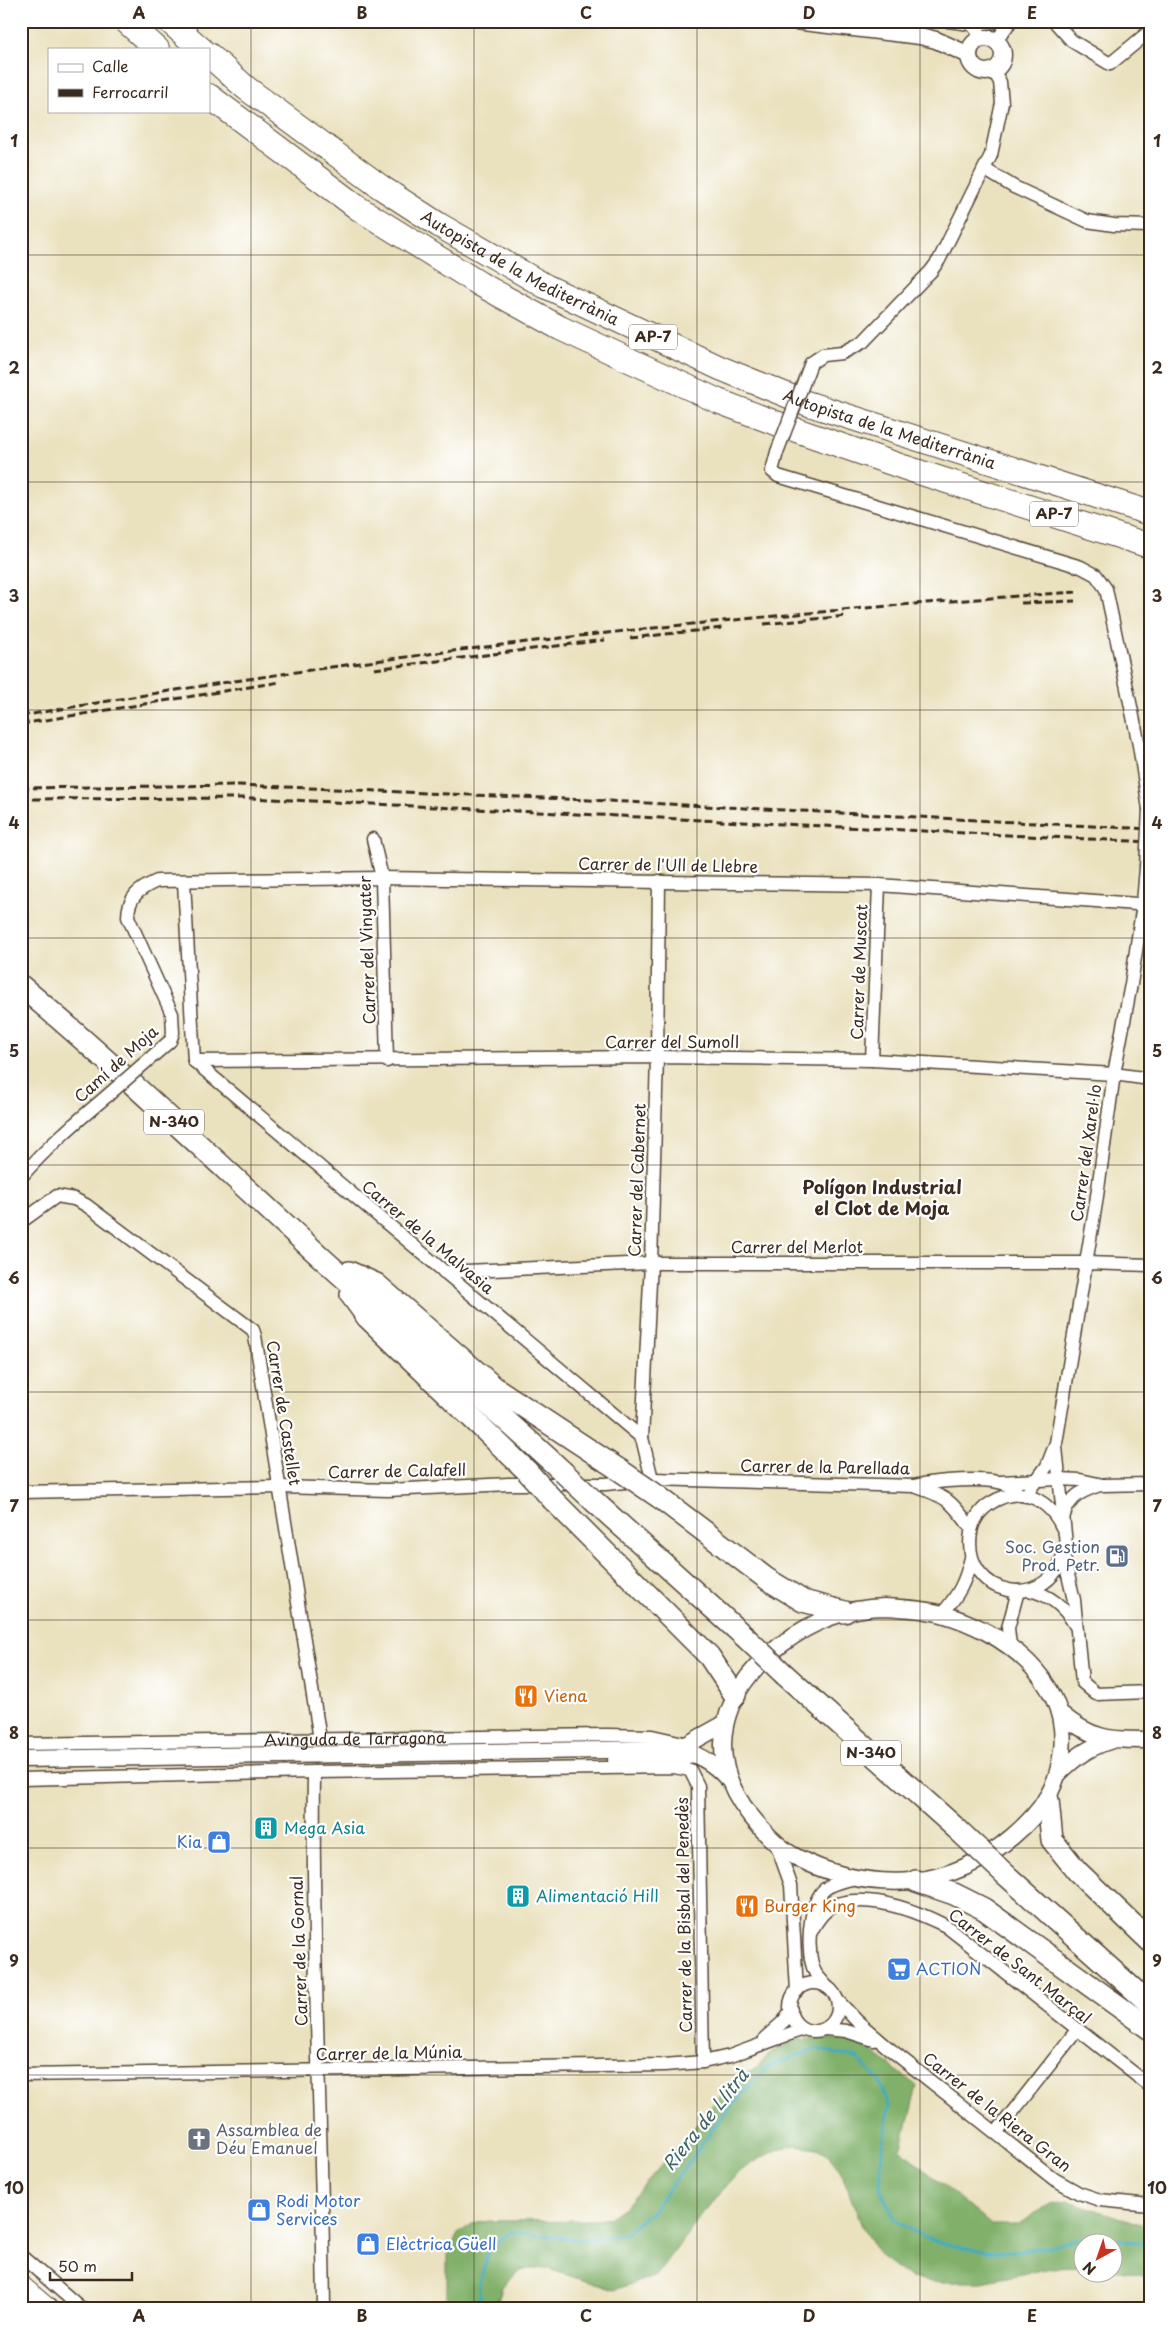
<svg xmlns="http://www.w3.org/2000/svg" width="1171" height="2330" viewBox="0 0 1171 2330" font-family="'Playpen Sans',sans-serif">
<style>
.forest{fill:#80b069;stroke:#5e6d44}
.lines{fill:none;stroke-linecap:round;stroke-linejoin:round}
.stream{stroke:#40acbf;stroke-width:3}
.minor-casing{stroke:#554536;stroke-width:15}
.tertiary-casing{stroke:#554536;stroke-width:19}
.secondary-casing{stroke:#554536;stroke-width:21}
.trunk-casing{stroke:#554536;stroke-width:24}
.motorway-casing{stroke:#554536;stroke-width:26}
.minor{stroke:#fff;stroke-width:12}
.tertiary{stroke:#fff;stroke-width:16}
.secondary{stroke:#fff;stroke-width:19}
.trunk{stroke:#fff;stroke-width:21}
.motorway{stroke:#fff;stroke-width:24}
.rail{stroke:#3b2a1e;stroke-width:3;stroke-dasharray:8 4;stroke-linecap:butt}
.minor-bridge-casing{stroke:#554536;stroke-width:15;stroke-linecap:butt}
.trunk-bridge-casing{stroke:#554536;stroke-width:24;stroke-linecap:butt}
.minor-bridge{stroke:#fff;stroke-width:12}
.trunk-bridge{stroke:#fff;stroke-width:21}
.grid{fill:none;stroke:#3b2a1e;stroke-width:1;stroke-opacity:0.55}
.labels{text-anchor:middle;stroke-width:4.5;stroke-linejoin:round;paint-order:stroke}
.shield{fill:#fff;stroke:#766a62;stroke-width:1}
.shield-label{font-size:15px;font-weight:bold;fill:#3b2a1e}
.street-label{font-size:16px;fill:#3b2a1e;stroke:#fff}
.service-label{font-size:16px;fill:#4e5e75;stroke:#fff;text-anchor:end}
.food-label{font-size:16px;fill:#c56008;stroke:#fff;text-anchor:start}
.culture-label{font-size:16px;fill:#0d838f;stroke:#fff;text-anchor:start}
.shop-label{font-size:16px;fill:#366cbe;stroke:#fff;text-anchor:start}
.worship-label{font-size:16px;fill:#5b616d;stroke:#fff;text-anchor:start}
.neighbourhood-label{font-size:18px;font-weight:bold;fill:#3b2a1e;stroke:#fff}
.water-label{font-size:18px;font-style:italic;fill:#3d6466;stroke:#fff}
.neatline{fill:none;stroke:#3b2a1e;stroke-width:2}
.grid-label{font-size:16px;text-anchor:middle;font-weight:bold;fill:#3b2a1e}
</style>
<rect width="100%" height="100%" fill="#fff"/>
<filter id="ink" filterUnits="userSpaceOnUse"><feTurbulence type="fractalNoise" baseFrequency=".02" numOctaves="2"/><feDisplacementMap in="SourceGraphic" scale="10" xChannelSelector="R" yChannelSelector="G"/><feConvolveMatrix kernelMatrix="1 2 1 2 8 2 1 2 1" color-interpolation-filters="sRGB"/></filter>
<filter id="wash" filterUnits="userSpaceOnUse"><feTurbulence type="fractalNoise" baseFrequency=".0096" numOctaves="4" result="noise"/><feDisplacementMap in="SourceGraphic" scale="20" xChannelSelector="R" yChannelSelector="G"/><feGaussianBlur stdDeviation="1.12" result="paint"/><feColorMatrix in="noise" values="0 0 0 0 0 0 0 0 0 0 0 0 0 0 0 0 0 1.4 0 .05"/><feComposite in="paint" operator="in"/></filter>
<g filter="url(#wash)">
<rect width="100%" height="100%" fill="#eae1be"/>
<path class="forest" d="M 819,2038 L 858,2041 L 917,2086 L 901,2150 L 990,2224 L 1016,2224 L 1054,2203 L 1070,2201 L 1144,2226 L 1150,2225 L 1150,2276 L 1114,2270 L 1114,2242 L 1084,2242 L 1083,2267 L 1052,2268 L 982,2282 L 941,2282 L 910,2278 L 879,2255 L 872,2243 L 862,2226 L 840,2170 L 829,2156 L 818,2148 L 796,2145 L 781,2148 L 750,2164 L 737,2174 L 702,2214 L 657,2275 L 614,2290 L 545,2268 L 527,2268 L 520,2270 L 502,2286 L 496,2309 L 447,2309 L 447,2255 L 458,2234 L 472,2224 L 490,2221 L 599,2220 L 610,2217 L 626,2206 L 722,2095 L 777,2049 L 796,2040 Z"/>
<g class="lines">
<path class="stream" d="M 479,2309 L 479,2283 L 490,2248 L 511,2232 L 580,2240 L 624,2235 L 653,2210 L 724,2114 L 769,2066 L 816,2049 L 857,2058 L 881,2083 L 889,2107 L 882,2149 L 880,2189 L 896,2221 L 923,2237 L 962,2248 L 997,2252 L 1026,2250 L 1101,2236 L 1150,2245"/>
</g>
</g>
<g filter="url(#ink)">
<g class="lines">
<g class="minor-casing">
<g id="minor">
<path d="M 948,21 L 971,24 L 1002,21"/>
<path d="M 1054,21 L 1072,41 L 1110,64 L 1150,31"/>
<path d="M 971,24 L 984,38"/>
<path d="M 996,41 L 1011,21"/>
<path d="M 984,169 L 1014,187 L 1087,221 L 1114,225 L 1150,226"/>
<path d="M 811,363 L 823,355 L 842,353 L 863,342 L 931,271 L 939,260 L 991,155 L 1002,103 L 1000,82 L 993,70"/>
<path d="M 777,452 L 772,471 L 778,476 L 1081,567 L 1096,575 L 1106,589 L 1139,745 L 1149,809"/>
<path d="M 373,839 L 382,878 L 387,1061"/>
<path d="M 184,882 L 194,1061"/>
<path d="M 170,1041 L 173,1033 L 172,1014 L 128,917 C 128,897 139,889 157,881 L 382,878 L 879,885 L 1150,905"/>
<path d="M 872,1060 L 879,885"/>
<path d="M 194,1061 L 657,1057 L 872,1060 L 1114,1074 L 1150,1079"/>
<path d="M 194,1061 L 642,1438"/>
<path d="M 21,1177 C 47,1147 76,1122 107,1096"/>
<path d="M 21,1222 L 57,1196 L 74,1199 L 86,1205 L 253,1330 L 255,1336 L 320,1739"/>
<path d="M 444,1272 L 651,1263 L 1085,1263 L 1150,1265"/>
<path d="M 1056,1447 L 1066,1544 C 1054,1617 960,1598 971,1533 C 972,1521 981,1509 991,1503 C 1022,1483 1051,1501 1064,1531"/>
<path d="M 652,1479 L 642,1438 L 651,1263 L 657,1057 L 659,881"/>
<path d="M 1000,1482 L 1059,1479 L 1080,1480 L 1103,1485 L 1150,1484"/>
<path d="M 914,1486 C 947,1497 951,1500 971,1528"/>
<path d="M 21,1492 L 280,1487 L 388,1490 L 509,1484 L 606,1484 L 652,1479 L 914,1486 C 934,1481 989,1476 1008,1485 C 1012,1488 1017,1492 1021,1495"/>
<path d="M 1025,1496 L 1047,1466 L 1056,1443 L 1096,1203 L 1114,1074 L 1131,984 L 1143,904 L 1146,867"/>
<path d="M 1064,1515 C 1070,1496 1082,1491 1100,1485"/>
<path d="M 1064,1558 L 1074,1600 L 1082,1682 L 1096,1694 L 1150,1692"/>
<path d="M 1029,1590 C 1050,1595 1064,1606 1075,1625"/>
<path d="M 942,1614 C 959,1594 965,1583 971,1558"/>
<path d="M 1010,1646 L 1008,1628 L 1018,1591"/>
<path id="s1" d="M 21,1744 L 607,1735 L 652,1736 L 688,1744"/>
<path d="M 614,1760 L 689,1757"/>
<path d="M 314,1772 C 312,1951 322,2130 324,2309"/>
<path d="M 21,1779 L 314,1772 L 674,1767 L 690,1770 L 698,1786 L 703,2062"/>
<path d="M 776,1843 L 791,1885 L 797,1991"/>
<path d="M 811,1932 C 817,1920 827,1906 841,1903 C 875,1895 916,1911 946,1926 L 1150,2086"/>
<circle cx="814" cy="2007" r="24"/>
<path d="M 826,1986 C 823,1982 819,1978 816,1974 C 805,1956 808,1903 825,1889 C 833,1883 845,1881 854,1878"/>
<path d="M 838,2001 L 857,2021 L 886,2046 L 1054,2179 L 1079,2193 L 1100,2200 L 1150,2205"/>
<path d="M 825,2029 L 846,2031 L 874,2040"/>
<path d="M 765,2038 L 784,2021 L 791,2010"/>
<path d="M 21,2075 L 664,2065 L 703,2062 L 730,2056 L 803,2029"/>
<path d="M 996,2133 L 1077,2030"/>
<path d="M 21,2256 L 82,2309"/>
</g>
</g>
<g class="tertiary-casing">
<g id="tertiary">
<path d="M 795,21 L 920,36 L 936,40 L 969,55"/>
<circle cx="986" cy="55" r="17"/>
<path d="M 884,1607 C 904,1608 923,1609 942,1614 C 1003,1631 1070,1680 1062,1751 C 1057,1790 1042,1811 1013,1836 C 985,1860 951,1877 913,1881 C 873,1884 832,1876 796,1857 C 778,1848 763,1831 750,1815 C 701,1753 723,1689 782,1644 C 812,1621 846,1608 884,1607 Z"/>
<path d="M 1060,1713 C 1092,1740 1109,1740 1150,1740"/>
<path d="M 674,1748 L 688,1744 L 724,1724"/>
<path d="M 21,1759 L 672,1749 C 696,1752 713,1762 729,1780"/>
<path d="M 1058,1774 C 1075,1757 1089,1747 1112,1740"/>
</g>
</g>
<g class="secondary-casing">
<path id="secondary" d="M 21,2285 L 49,2309"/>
</g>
<g class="trunk-casing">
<g id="trunk">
<path d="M 21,986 C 125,1074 223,1168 324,1260 C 403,1331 484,1399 562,1471"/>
<path d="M 349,1272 L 376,1284 L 494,1387 L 618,1469"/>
<path d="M 351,1295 L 367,1317 L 527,1471"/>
<path d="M 659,1497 L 767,1579 L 803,1601 L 845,1612"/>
<path d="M 553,1500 L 709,1656 L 735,1695"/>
<path d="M 596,1503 L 745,1637"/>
<path d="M 785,1675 L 958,1830"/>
<path d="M 1048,1800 L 1052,1840 L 1077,1871 L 1150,1941"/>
<path d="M 1006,1875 L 1150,2004"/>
<path d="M 916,1881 L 954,1894 L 984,1909 L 1150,2029"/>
</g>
</g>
<g class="motorway-casing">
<g id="motorway">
<path d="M 126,21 L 157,49"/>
<path d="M 169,21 L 201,49"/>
<path id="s2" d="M 209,55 L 246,88 L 382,188 L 439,225 L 545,286 L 720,368 L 806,403 L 1150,513"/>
<path d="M 209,96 L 358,208 L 480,284 L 560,328 L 718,401 L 773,422 L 903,467 L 1150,546"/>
</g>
</g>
<use href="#minor" class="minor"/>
<use href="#tertiary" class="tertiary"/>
<use href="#secondary" class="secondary"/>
<use href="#trunk" class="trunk"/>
<use href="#motorway" class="motorway"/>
<g class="rail">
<path d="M 1021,603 L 1075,601"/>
<path d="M 764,624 L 846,616"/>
<path d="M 630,638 L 722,628"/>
<path d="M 374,669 L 605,640"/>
<path d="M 21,716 C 370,654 722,616 1076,592"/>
<path d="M 21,724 L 280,682"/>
<path d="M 21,788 L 239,785 L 589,800 L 1150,829"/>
<path d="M 21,799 L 251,798 L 1150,842"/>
</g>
<g class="minor-bridge-casing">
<g id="minor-bridge">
<path d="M 777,452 L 811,363"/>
<path d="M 1146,867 L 1149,809"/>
<path d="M 107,1096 L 170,1041"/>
</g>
</g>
<g class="trunk-bridge-casing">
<g id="trunk-bridge">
<path d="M 618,1469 L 659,1497"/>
<path d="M 527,1471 L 553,1500"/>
<path d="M 562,1471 L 596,1503"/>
<path d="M 745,1637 L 785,1675"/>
<path d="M 958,1830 L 1006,1875"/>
</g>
</g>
<use href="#minor-bridge" class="minor-bridge"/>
<use href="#trunk-bridge" class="trunk-bridge"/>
</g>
</g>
<path class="grid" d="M 251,21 L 251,2309M 474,21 L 474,2309M 697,21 L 697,2309M 920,21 L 920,2309M 21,255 L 1150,255M 21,482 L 1150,482M 21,710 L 1150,710M 21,938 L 1150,938M 21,1165 L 1150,1165M 21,1392 L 1150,1392M 21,1620 L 1150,1620M 21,1848 L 1150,1848M 21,2075 L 1150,2075"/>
<defs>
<g id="fuel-square" transform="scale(1.25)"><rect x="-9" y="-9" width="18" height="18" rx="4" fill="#5c6f8a" stroke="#fff"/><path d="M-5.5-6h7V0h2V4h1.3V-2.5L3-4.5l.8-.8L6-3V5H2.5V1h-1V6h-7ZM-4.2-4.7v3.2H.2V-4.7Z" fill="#fff"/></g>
<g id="restaurant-square" transform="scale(1.25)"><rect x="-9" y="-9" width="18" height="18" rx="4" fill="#e8710a" stroke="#fff"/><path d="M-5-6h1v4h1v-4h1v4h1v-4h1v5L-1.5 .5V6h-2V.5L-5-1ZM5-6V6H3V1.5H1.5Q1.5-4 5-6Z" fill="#fff"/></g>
<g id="building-square" transform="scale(1.25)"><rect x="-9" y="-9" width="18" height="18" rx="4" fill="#0f9aa8" stroke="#fff"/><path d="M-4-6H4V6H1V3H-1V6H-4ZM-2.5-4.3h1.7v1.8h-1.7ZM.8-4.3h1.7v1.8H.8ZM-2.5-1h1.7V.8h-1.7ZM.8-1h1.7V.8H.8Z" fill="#fff"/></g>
<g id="shop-square" transform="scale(1.25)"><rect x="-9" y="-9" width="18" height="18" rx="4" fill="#3f7fe0" stroke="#fff"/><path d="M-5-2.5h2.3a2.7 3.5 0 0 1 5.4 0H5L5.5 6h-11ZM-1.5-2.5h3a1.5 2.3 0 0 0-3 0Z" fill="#fff"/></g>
<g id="supermarket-square" transform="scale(1.25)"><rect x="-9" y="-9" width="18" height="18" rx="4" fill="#3f7fe0" stroke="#fff"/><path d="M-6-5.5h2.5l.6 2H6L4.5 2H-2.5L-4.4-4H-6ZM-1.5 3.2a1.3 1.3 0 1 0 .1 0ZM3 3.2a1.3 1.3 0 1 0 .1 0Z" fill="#fff"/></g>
<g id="church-square" transform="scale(1.25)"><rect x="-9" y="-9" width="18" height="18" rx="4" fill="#6b7280" stroke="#fff"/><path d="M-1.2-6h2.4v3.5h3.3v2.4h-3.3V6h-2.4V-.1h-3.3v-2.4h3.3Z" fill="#fff"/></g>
</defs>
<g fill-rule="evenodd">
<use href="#fuel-square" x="1117" y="1556"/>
<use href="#restaurant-square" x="526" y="1696"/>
<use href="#building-square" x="266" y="1828"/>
<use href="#shop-square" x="219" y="1842"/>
<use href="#building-square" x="518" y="1896"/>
<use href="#restaurant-square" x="747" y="1906"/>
<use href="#supermarket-square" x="899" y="1969"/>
<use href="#church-square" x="199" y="2139"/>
<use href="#shop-square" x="259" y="2210"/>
<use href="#shop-square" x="368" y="2244"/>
</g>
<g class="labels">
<g class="shield">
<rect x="629" y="324.5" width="48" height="25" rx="4"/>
<rect x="1030" y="501.5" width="48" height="25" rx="4"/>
<rect x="144" y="1109.5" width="60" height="25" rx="4"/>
<rect x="841" y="1740.5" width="60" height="25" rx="4"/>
</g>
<g class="shield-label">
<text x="653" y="342">AP-7</text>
<text x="1054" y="519">AP-7</text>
<text x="174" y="1127">N-340</text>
<text x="871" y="1758">N-340</text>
</g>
<g class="street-label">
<text dy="6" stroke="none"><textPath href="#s2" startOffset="378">Autopista de la Mediterrània</textPath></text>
<text dy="6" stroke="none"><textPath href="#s2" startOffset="782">Autopista de la Mediterrània</textPath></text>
<text transform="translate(668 865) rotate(1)" y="6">Carrer de l'Ull de Llebre</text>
<text transform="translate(367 950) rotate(-92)" y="6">Carrer del Vinyater</text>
<text transform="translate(859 972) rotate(-88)" y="6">Carrer de Muscat</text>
<text x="672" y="1048">Carrer del Sumoll</text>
<text transform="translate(116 1064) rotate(-42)" y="6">Camí de Moja</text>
<text transform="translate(1086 1153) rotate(-82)" y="6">Carrer del Xarel·lo</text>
<text transform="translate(637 1180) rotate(-88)" y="6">Carrer del Cabernet</text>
<text transform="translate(428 1237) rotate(40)" y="6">Carrer de la Malvasia</text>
<text x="797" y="1253">Carrer del Merlot</text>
<text transform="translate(284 1413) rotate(81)" y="6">Carrer de Castellet</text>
<text transform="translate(825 1467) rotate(1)" y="6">Carrer de la Parellada</text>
<text transform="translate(397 1471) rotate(-1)" y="6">Carrer de Calafell</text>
<text dy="6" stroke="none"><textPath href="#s1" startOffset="334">Avinguda de Tarragona</textPath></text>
<text transform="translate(684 1915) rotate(-91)" y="6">Carrer de la Bisbal del Penedès</text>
<text transform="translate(299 1951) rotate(-92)" y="6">Carrer de la Gornal</text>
<text transform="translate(1020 1966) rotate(38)" y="6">Carrer de Sant Marçal</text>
<text transform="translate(389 2053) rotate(-1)" y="6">Carrer de la Múnia</text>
<text transform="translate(997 2112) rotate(38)" y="6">Carrer de la Riera Gran</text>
</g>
<g class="service-label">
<text x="1100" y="1553">Soc. Gestion<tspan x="1100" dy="18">Prod. Petr.</tspan></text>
</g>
<g class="food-label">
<text x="544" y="1702">Viena</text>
<text x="764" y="1912">Burger King</text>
</g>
<g class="culture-label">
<text x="284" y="1834">Mega Asia</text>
<text x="536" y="1902">Alimentació Hill</text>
</g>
<g class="shop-label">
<text x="202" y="1848" text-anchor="end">Kia</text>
<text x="916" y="1975">ACTION</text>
<text x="276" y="2207">Rodi Motor<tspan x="276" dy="18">Services</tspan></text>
<text x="386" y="2250">Elèctrica Güell</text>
</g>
<g class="worship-label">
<text x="216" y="2136">Assamblea de<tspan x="216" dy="18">Déu Emanuel</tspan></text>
</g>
<g class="neighbourhood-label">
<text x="882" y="1194">Polígon Industrial<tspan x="882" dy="21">el Clot de Moja</tspan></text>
</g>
<g class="water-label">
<text transform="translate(706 2120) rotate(-51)" y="6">Riera de Llitrà</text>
</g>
</g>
<rect width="1171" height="2330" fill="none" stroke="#fff" stroke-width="55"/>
<rect x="48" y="48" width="162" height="65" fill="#ffffff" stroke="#b1aaa5"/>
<rect x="58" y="64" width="25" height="8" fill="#ffffff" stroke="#b1aaa5"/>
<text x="92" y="72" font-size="15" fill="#3b2a1e">Calle</text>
<rect x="58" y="89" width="25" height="8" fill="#3b2a1e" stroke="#b1aaa5"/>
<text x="92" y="98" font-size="15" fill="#3b2a1e">Ferrocarril</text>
<g transform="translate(1098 2258) rotate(220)"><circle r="24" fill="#ffffff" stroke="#b1aaa5"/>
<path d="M0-4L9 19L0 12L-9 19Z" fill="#c8321e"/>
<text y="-8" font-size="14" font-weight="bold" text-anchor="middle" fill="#3b2a1e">N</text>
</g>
<path d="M50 2272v8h82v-8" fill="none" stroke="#3b2a1e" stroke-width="2.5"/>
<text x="58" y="2272" font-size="15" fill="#3b2a1e" stroke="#ffffff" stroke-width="4" paint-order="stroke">50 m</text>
<rect x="28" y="28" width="1116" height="2274" class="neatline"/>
<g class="grid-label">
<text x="139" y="19">A</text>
<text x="362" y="19">B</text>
<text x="586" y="19">C</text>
<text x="809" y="19">D</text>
<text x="1032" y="19">E</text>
<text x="14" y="147">1</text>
<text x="1157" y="147">1</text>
<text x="14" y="374">2</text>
<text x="1157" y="374">2</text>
<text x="14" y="602">3</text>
<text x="1157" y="602">3</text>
<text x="14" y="829">4</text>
<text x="1157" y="829">4</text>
<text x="14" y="1057">5</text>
<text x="1157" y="1057">5</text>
<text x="14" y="1284">6</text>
<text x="1157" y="1284">6</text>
<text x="14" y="1512">7</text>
<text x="1157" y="1512">7</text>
<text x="14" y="1739">8</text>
<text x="1157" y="1739">8</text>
<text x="14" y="1967">9</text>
<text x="1157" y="1967">9</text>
<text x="14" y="2194">10</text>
<text x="1157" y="2194">10</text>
<text x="139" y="2322">A</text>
<text x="362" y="2322">B</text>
<text x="586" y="2322">C</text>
<text x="809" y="2322">D</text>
<text x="1032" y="2322">E</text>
</g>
</svg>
